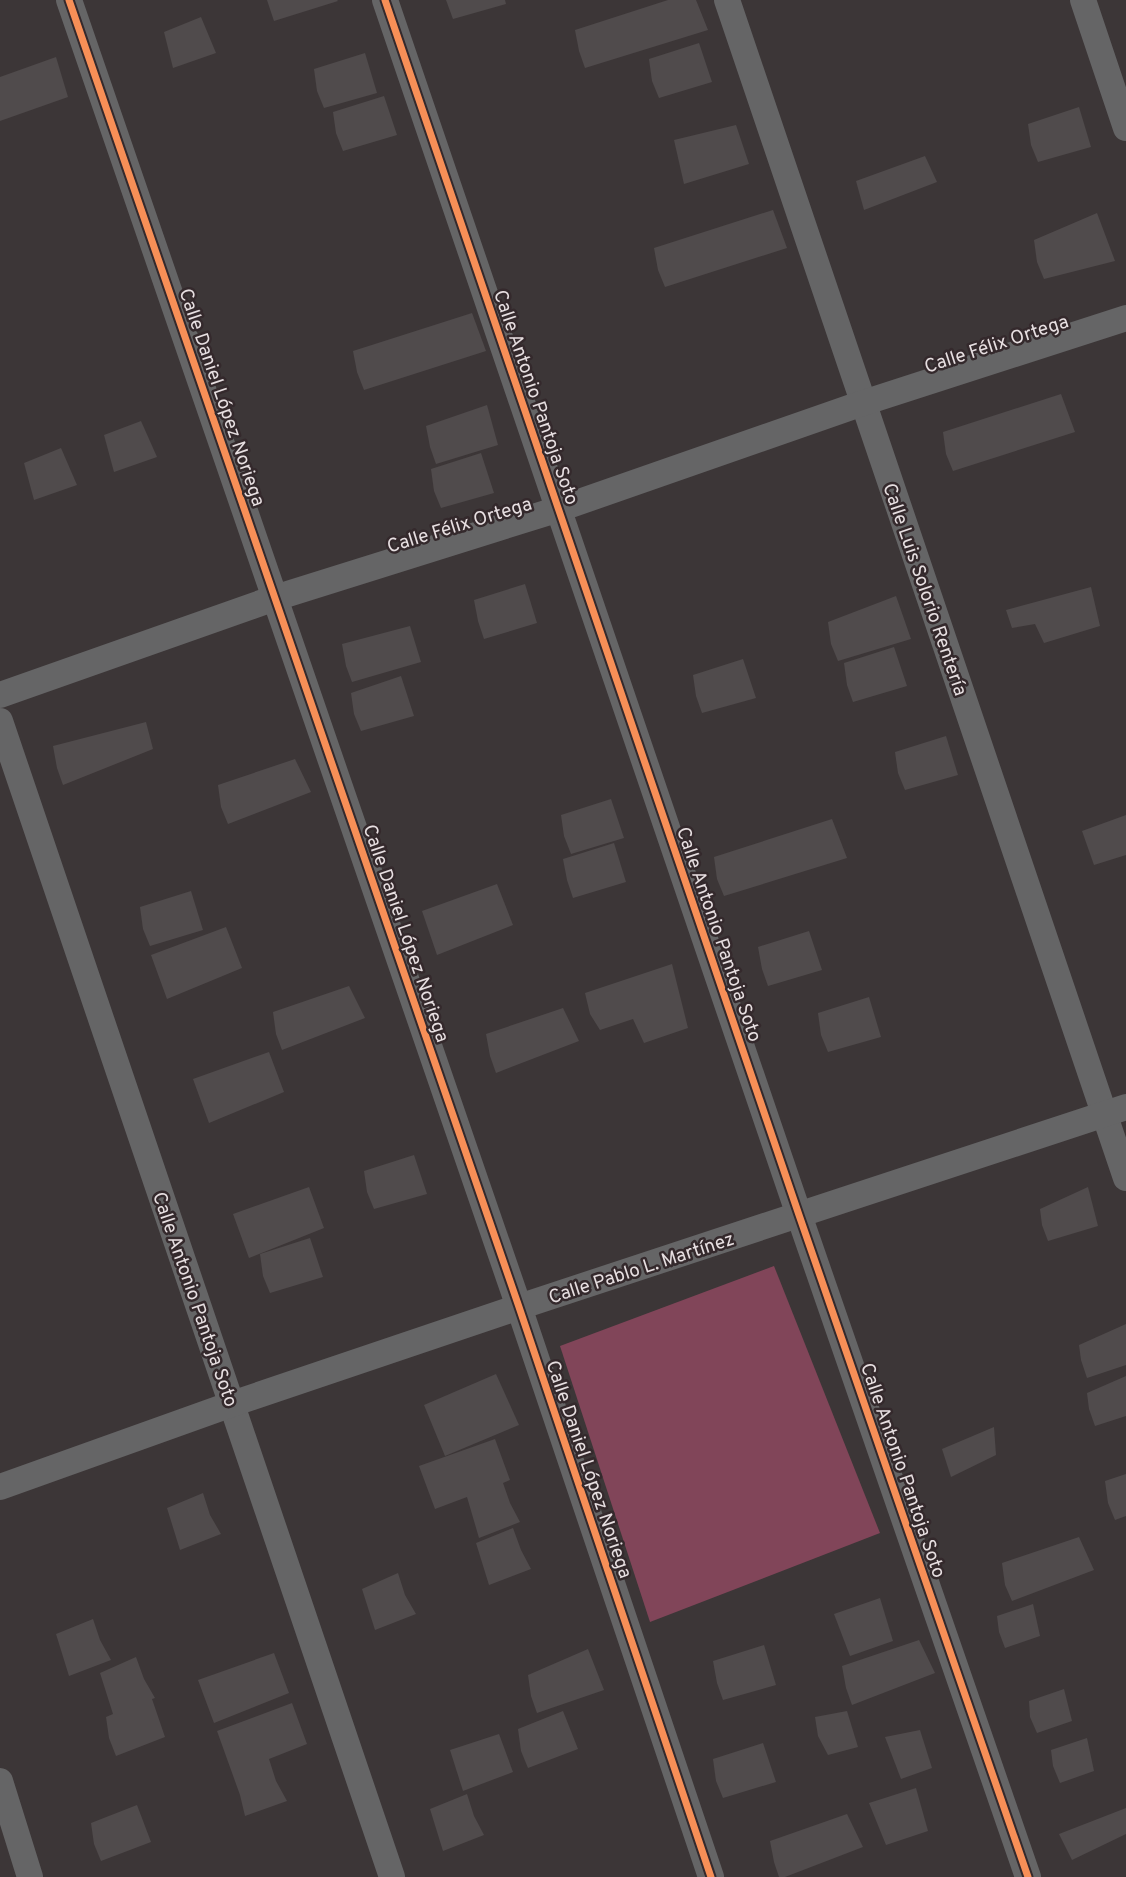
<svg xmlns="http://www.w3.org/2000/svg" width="1126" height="1877" viewBox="0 0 1126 1877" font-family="Overpass,sans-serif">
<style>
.green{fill:#814559}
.building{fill:#504b4c}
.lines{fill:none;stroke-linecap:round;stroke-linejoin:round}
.street{stroke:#656566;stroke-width:26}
.cycleway-casing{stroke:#34292c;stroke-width:11}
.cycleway{stroke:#f78f57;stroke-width:7}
.labels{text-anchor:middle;stroke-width:5;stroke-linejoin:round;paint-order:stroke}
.street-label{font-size:19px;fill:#e7dfe1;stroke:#34292c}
</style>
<rect width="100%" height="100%" fill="#3c3637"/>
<path class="green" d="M 774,1266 L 880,1533 L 650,1622 L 560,1346 Z"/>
<g class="building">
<path d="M 267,0 L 337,0 L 338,1 L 274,21 Z"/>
<path d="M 446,0 L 505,0 L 506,4 L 453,19 Z"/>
<path d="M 668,0 L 696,0 L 708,30 L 585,68 L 579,51 L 575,30 Z"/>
<path d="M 201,17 L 216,53 L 173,68 L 164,32 Z"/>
<path d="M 699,43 L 712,82 L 659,98 L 652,81 L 649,59 Z"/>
<path d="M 365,53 L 377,93 L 324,108 L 317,91 L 314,69 Z"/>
<path d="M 56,57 L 68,97 L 0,121 L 0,77 Z"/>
<path d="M 384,96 L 397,135 L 343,151 L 336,133 L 333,112 Z"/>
<path d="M 1079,107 L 1091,147 L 1038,162 L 1031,145 L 1028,124 Z"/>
<path d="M 736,125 L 749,164 L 684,184 L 674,140 Z"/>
<path d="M 925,156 L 937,182 L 864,210 L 856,181 Z"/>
<path d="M 773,210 L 787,248 L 665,287 L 658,270 L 654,248 Z"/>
<path d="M 1097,213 L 1115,261 L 1044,279 L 1037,262 L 1034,240 Z"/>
<path d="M 472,313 L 486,351 L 364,390 L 357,372 L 353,351 Z"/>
<path d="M 1061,394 L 1075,432 L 953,471 L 946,454 L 943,432 Z"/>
<path d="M 487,405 L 498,445 L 436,464 L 430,447 L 426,426 Z"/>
<path d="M 141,421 L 157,457 L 114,472 L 104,435 Z"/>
<path d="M 61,448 L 77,485 L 34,500 L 24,463 Z"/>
<path d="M 481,453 L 494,493 L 441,508 L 434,491 L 431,469 Z"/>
<path d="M 525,584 L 537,623 L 484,639 L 478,621 L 474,600 Z"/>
<path d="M 1091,587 L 1100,626 L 1044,643 L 1035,624 L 1012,628 L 1006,610 Z"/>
<path d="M 896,596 L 911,639 L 838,661 L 831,644 L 828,622 Z"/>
<path d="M 410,626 L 421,662 L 352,682 L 346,666 L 342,644 Z"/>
<path d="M 894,647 L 907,686 L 853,702 L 847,685 L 844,663 Z"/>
<path d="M 743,659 L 756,698 L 702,713 L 696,696 L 693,675 Z"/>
<path d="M 401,676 L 414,716 L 361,731 L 354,714 L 351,693 Z"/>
<path d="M 146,722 L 153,749 L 63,785 L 57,768 L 53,746 Z"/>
<path d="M 946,736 L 958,775 L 905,790 L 898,773 L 895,752 Z"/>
<path d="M 295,759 L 311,792 L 228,824 L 221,807 L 218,785 Z"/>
<path d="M 611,799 L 624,838 L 571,854 L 564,836 L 561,815 Z"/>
<path d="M 1126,815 L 1126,855 L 1094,865 L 1082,831 Z"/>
<path d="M 832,819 L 847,858 L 724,896 L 717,879 L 714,857 Z"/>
<path d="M 614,843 L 626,882 L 573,898 L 567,880 L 563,859 Z"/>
<path d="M 497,884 L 513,925 L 437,955 L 422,911 Z"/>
<path d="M 191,891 L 203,930 L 150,946 L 143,929 L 140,907 Z"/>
<path d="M 226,927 L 242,968 L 167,999 L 151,955 Z"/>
<path d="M 809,931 L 822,970 L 768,986 L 762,969 L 758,947 Z"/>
<path d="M 672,964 L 688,1028 L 644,1043 L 633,1019 L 600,1030 L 590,1014 L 585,993 Z"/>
<path d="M 349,986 L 365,1018 L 282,1050 L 276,1034 L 273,1012 Z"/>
<path d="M 869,997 L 881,1037 L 828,1052 L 821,1035 L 818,1013 Z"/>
<path d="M 563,1008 L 579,1041 L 496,1073 L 490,1056 L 486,1034 Z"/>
<path d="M 269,1052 L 284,1092 L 209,1123 L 193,1079 Z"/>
<path d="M 414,1155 L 427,1194 L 374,1209 L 367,1192 L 364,1171 Z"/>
<path d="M 309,1187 L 324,1228 L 249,1258 L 233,1214 Z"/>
<path d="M 1088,1187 L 1098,1226 L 1048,1241 L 1042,1225 L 1040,1209 Z"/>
<path d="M 310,1238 L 323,1277 L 270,1293 L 263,1276 L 260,1254 Z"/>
<path d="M 1126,1324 L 1126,1365 L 1087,1378 L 1081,1360 L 1079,1345 Z"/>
<path d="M 496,1374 L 519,1425 L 445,1456 L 424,1405 Z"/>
<path d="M 1126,1376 L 1126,1416 L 1095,1426 L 1089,1409 L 1087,1393 Z"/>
<path d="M 994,1427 L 996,1455 L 951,1477 L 942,1449 Z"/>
<path d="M 495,1439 L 510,1480 L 503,1483 L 510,1503 L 520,1522 L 479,1538 L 467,1497 L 435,1509 L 419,1466 Z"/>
<path d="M 1126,1474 L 1126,1516 L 1115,1520 L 1108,1503 L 1105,1481 Z"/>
<path d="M 203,1493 L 210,1515 L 221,1534 L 180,1550 L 167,1508 Z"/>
<path d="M 513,1528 L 521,1550 L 531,1569 L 489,1585 L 476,1543 Z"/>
<path d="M 1079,1537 L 1094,1570 L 1012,1601 L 1005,1585 L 1002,1563 Z"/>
<path d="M 398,1573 L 405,1595 L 416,1614 L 375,1630 L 362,1589 Z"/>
<path d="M 880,1598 L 893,1641 L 850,1656 L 834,1614 Z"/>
<path d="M 1033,1604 L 1040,1636 L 1005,1648 L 999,1632 L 997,1616 Z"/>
<path d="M 93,1619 L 100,1640 L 111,1660 L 69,1676 L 56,1634 Z"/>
<path d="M 919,1640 L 935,1673 L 852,1705 L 846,1688 L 842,1666 Z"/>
<path d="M 764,1645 L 776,1685 L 723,1700 L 717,1683 L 713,1661 Z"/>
<path d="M 588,1649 L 604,1690 L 537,1713 L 531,1696 L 528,1675 Z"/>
<path d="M 274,1653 L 289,1693 L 214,1723 L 198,1680 Z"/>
<path d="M 136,1657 L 144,1679 L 155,1698 L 152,1699 L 165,1737 L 116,1756 L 109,1738 L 106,1717 L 113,1714 L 100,1673 Z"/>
<path d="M 1064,1689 L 1072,1721 L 1037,1733 L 1030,1717 L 1029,1701 Z"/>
<path d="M 292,1703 L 307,1744 L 269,1759 L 276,1781 L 287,1801 L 245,1816 L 240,1795 L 217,1731 Z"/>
<path d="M 563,1711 L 578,1749 L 528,1768 L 521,1751 L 518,1729 Z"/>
<path d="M 847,1711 L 858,1747 L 828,1755 L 818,1736 L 815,1717 Z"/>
<path d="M 920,1730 L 932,1768 L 901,1779 L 885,1737 Z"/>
<path d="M 499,1734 L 513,1772 L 463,1791 L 450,1750 Z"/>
<path d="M 1087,1738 L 1094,1771 L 1060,1783 L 1053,1766 L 1051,1750 Z"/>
<path d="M 763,1743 L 776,1782 L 723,1798 L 716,1781 L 713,1759 Z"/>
<path d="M 916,1788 L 928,1831 L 886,1845 L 869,1803 Z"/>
<path d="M 467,1794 L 474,1816 L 484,1835 L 443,1851 L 430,1809 Z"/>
<path d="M 137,1805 L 151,1842 L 101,1861 L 94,1844 L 91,1823 Z"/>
<path d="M 1126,1808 L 1126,1834 L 1072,1860 L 1059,1834 Z"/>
<path d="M 847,1814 L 863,1847 L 785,1877 L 779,1877 L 774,1862 L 770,1841 Z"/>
</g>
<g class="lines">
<g class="street">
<path d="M 69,0 L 519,1307 L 711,1877"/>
<path d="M 385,0 L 799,1215 L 1028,1877"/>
<path d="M 727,0 L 1126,1178"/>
<path d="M 1083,0 L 1126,128"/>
<path d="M 0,695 L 275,598 L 559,509 L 863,403 L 1126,318"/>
<path d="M 0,721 L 392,1877"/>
<path d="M 0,1487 L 232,1404 L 519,1307 L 1126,1107"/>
<path d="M 0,1781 L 30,1877"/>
</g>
<g class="cycleway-casing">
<g id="cycleway">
<path d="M 69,0 L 519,1307 L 711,1877"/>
<path d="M 385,0 L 799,1215 L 1028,1877"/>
</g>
</g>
<use href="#cycleway" class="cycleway"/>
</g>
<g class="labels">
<g class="street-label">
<text transform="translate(996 343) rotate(-18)" y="7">Calle Félix Ortega</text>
<text transform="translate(223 397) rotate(71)" y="7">Calle Daniel López Noriega</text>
<text transform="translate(537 397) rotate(71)" y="7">Calle Antonio Pantoja Soto</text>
<text transform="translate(459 524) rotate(-17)" y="7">Calle Félix Ortega</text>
<text transform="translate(926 589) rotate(71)" y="7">Calle Luis Solorio Rentería</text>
<text transform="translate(407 933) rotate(71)" y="7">Calle Daniel López Noriega</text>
<text transform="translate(720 934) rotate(71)" y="7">Calle Antonio Pantoja Soto</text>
<text transform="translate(641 1267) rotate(-18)" y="7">Calle Pablo L. Martínez</text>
<text transform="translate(196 1299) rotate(71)" y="7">Calle Antonio Pantoja Soto</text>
<text transform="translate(590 1469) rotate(71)" y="7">Calle Daniel López Noriega</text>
<text transform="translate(904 1470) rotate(71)" y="7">Calle Antonio Pantoja Soto</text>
</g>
</g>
</svg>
